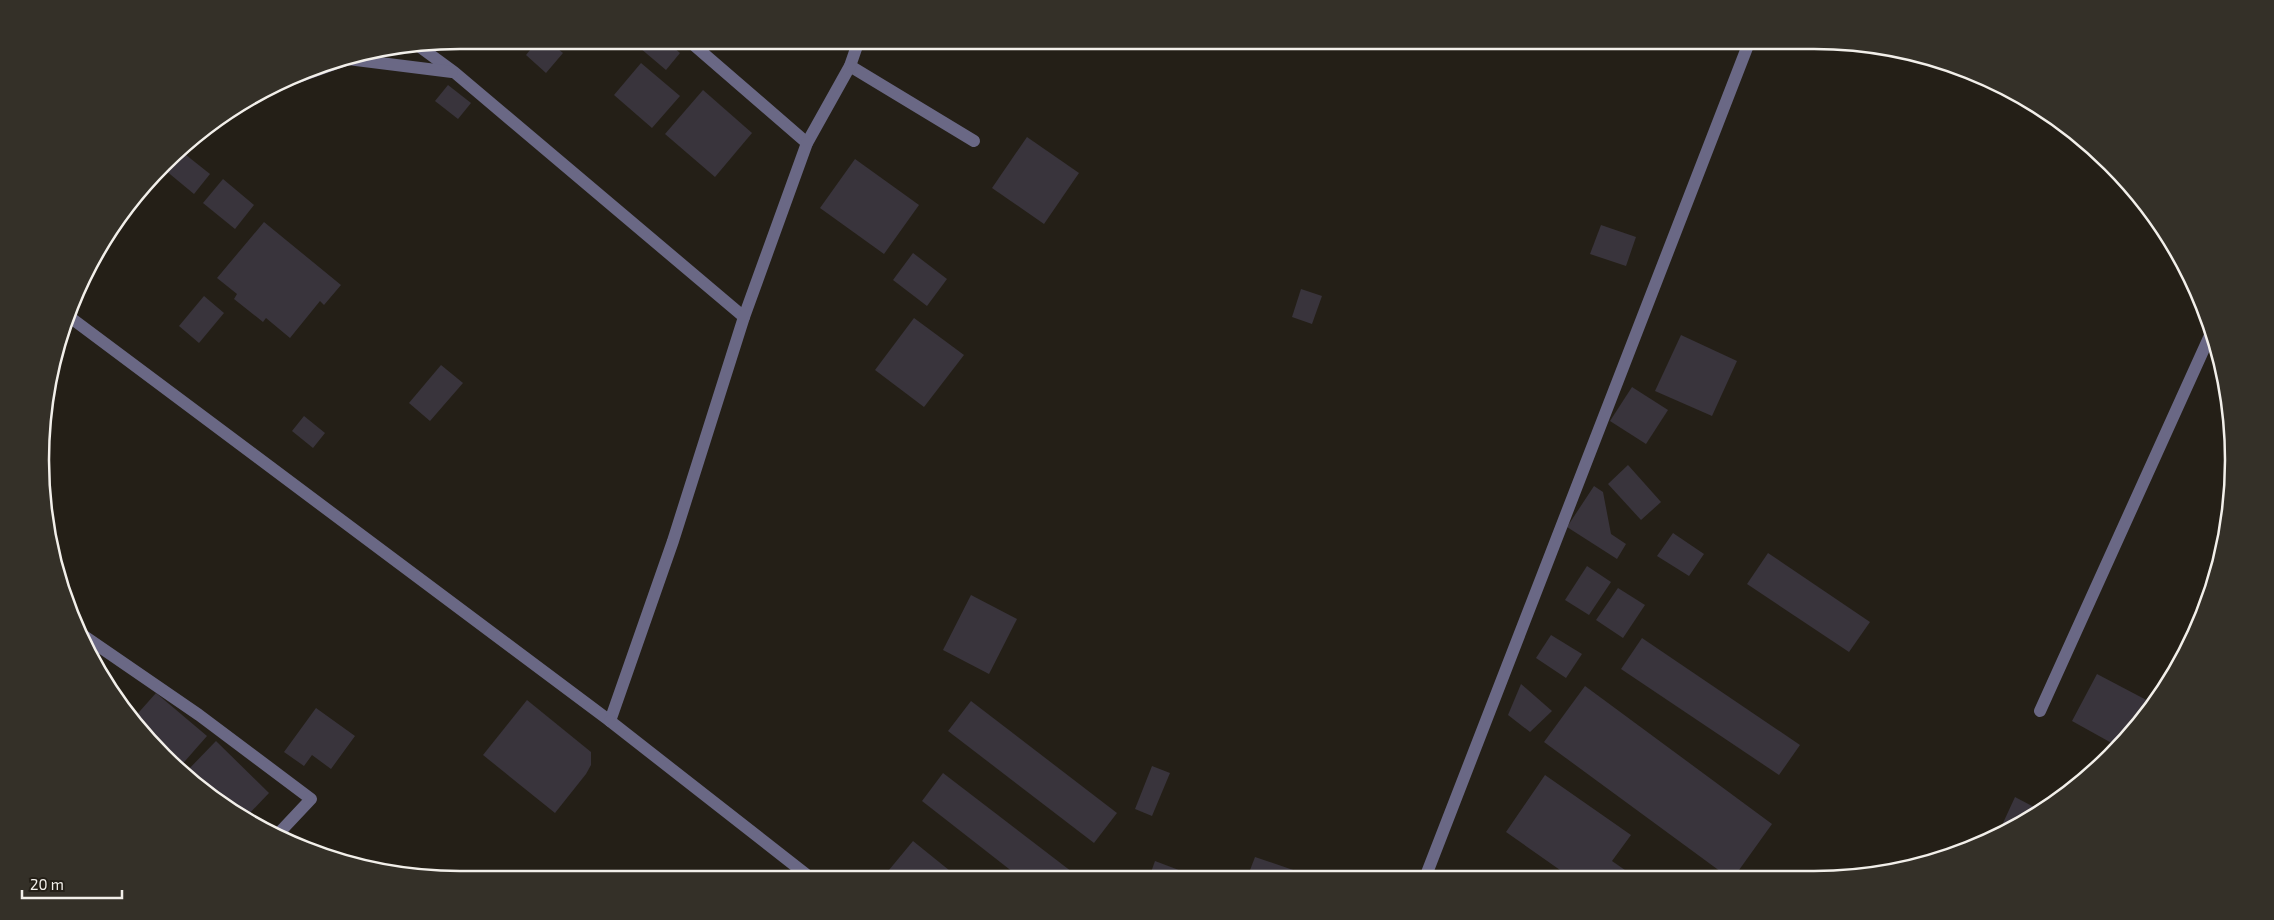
<svg xmlns="http://www.w3.org/2000/svg" width="2274" height="920" viewBox="0 0 2274 920" font-family="'Exo 2',sans-serif">
<style>
.building{fill:#39343c}
.lines{fill:none;stroke-linecap:round;stroke-linejoin:round}
.minor{stroke:#6a6885;stroke-width:12}
.rim{fill:none;stroke:#f2efea;stroke-width:2.5}
</style>
<rect width="100%" height="100%" fill="#241f17"/>
<g class="building">
<path d="M 538,40 L 547,40 L 563,53 L 546,73 L 526,55 Z"/>
<path d="M 647,40 L 665,40 L 680,53 L 666,70 L 640,48 Z"/>
<path d="M 641,63 L 680,96 L 652,128 L 614,95 Z"/>
<path d="M 448,85 L 471,103 L 458,119 L 435,101 Z"/>
<path d="M 703,90 L 752,133 L 715,177 L 665,134 Z"/>
<path d="M 1027,137 L 1079,173 L 1044,224 L 992,188 Z"/>
<path d="M 181,151 L 210,174 L 194,194 L 165,170 Z"/>
<path d="M 855,159 L 919,205 L 884,254 L 820,208 Z"/>
<path d="M 223,179 L 254,205 L 235,229 L 203,203 Z"/>
<path d="M 264,222 L 341,285 L 324,305 L 320,301 L 290,338 L 266,318 L 263,322 L 234,299 L 237,294 L 217,278 Z"/>
<path d="M 1601,225 L 1636,237 L 1626,266 L 1590,254 Z"/>
<path d="M 913,253 L 947,279 L 927,306 L 893,280 Z"/>
<path d="M 1301,289 L 1322,296 L 1312,324 L 1292,317 Z"/>
<path d="M 204,296 L 224,313 L 199,343 L 179,326 Z"/>
<path d="M 914,318 L 964,355 L 924,407 L 875,370 Z"/>
<path d="M 1681,335 L 1737,361 L 1712,416 L 1655,391 Z"/>
<path d="M 441,365 L 463,383 L 430,421 L 409,403 Z"/>
<path d="M 1632,387 L 1668,410 L 1646,444 L 1610,421 Z"/>
<path d="M 304,416 L 325,433 L 313,448 L 292,431 Z"/>
<path d="M 1628,465 L 1661,502 L 1641,520 L 1608,484 Z"/>
<path d="M 1594,486 L 1603,492 L 1611,534 L 1626,544 L 1617,559 L 1567,527 Z"/>
<path d="M 1673,533 L 1704,554 L 1689,576 L 1657,556 Z"/>
<path d="M 1768,553 L 1870,622 L 1849,652 L 1747,584 Z"/>
<path d="M 1587,566 L 1611,582 L 1589,615 L 1565,600 Z"/>
<path d="M 1618,588 L 1645,605 L 1623,638 L 1596,620 Z"/>
<path d="M 971,595 L 1017,619 L 989,674 L 943,650 Z"/>
<path d="M 1551,635 L 1582,654 L 1566,678 L 1536,658 Z"/>
<path d="M 1642,638 L 1800,745 L 1779,775 L 1621,669 Z"/>
<path d="M 96,668 L 114,683 L 110,689 L 96,670 Z"/>
<path d="M 2097,674 L 2154,704 L 2117,746 L 2072,721 Z"/>
<path d="M 1521,684 L 1552,711 L 1530,732 L 1508,715 Z"/>
<path d="M 1585,686 L 1772,824 L 1734,877 L 1728,877 L 1544,742 Z"/>
<path d="M 156,693 L 207,736 L 178,769 L 144,737 L 132,720 Z"/>
<path d="M 527,700 L 591,752 L 591,765 L 586,774 L 555,813 L 483,755 Z"/>
<path d="M 971,701 L 1117,813 L 1094,843 L 948,731 Z"/>
<path d="M 316,708 L 355,736 L 331,769 L 312,755 L 304,766 L 284,752 Z"/>
<path d="M 216,741 L 269,793 L 247,816 L 204,793 L 184,774 Z"/>
<path d="M 1152,766 L 1170,773 L 1152,816 L 1135,809 Z"/>
<path d="M 943,773 L 1080,878 L 1022,879 L 922,801 Z"/>
<path d="M 1545,775 L 1631,835 L 1612,861 L 1635,877 L 1570,877 L 1506,832 Z"/>
<path d="M 2015,797 L 2038,809 L 2010,826 L 2003,823 Z"/>
<path d="M 913,841 L 960,879 L 900,879 L 889,870 Z"/>
<path d="M 1255,857 L 1299,872 L 1297,878 L 1247,878 Z"/>
<path d="M 1155,861 L 1200,878 L 1149,878 Z"/>
</g>
<g class="lines">
<g class="minor">
<path d="M 688,40 L 807,143"/>
<path d="M 420,47 L 454,72 L 744,317"/>
<path d="M 850,66 L 974,141"/>
<path d="M 275,85 L 348,59 L 452,72"/>
<path d="M 67,315 L 610,721 L 673,541 L 744,317 L 807,143 L 850,66 L 859,40"/>
<path d="M 84,636 L 199,715 L 311,799 L 279,833"/>
<path d="M 2040,711 L 2212,331"/>
<path d="M 610,721 L 812,879"/>
<path d="M 1425,878 L 1750,40"/>
</g>
</g>
<path d="M0 0H2274V920H0ZM460 49H1814A411 411 0 0 1 2225 460V460A411 411 0 0 1 1814 871H460A411 411 0 0 1 49 460V460A411 411 0 0 1 460 49Z" fill="#343028" fill-rule="evenodd"/>
<path class="rim" d="M460 49H1814A411 411 0 0 1 2225 460V460A411 411 0 0 1 1814 871H460A411 411 0 0 1 49 460V460A411 411 0 0 1 460 49Z"/>
<path d="M22 890v8h100v-8" fill="none" stroke="#f2efea" stroke-width="2.5"/>
<text x="30" y="890" font-size="15" fill="#f2efea" stroke="#241f17" stroke-width="4" paint-order="stroke">20 m</text>
</svg>
